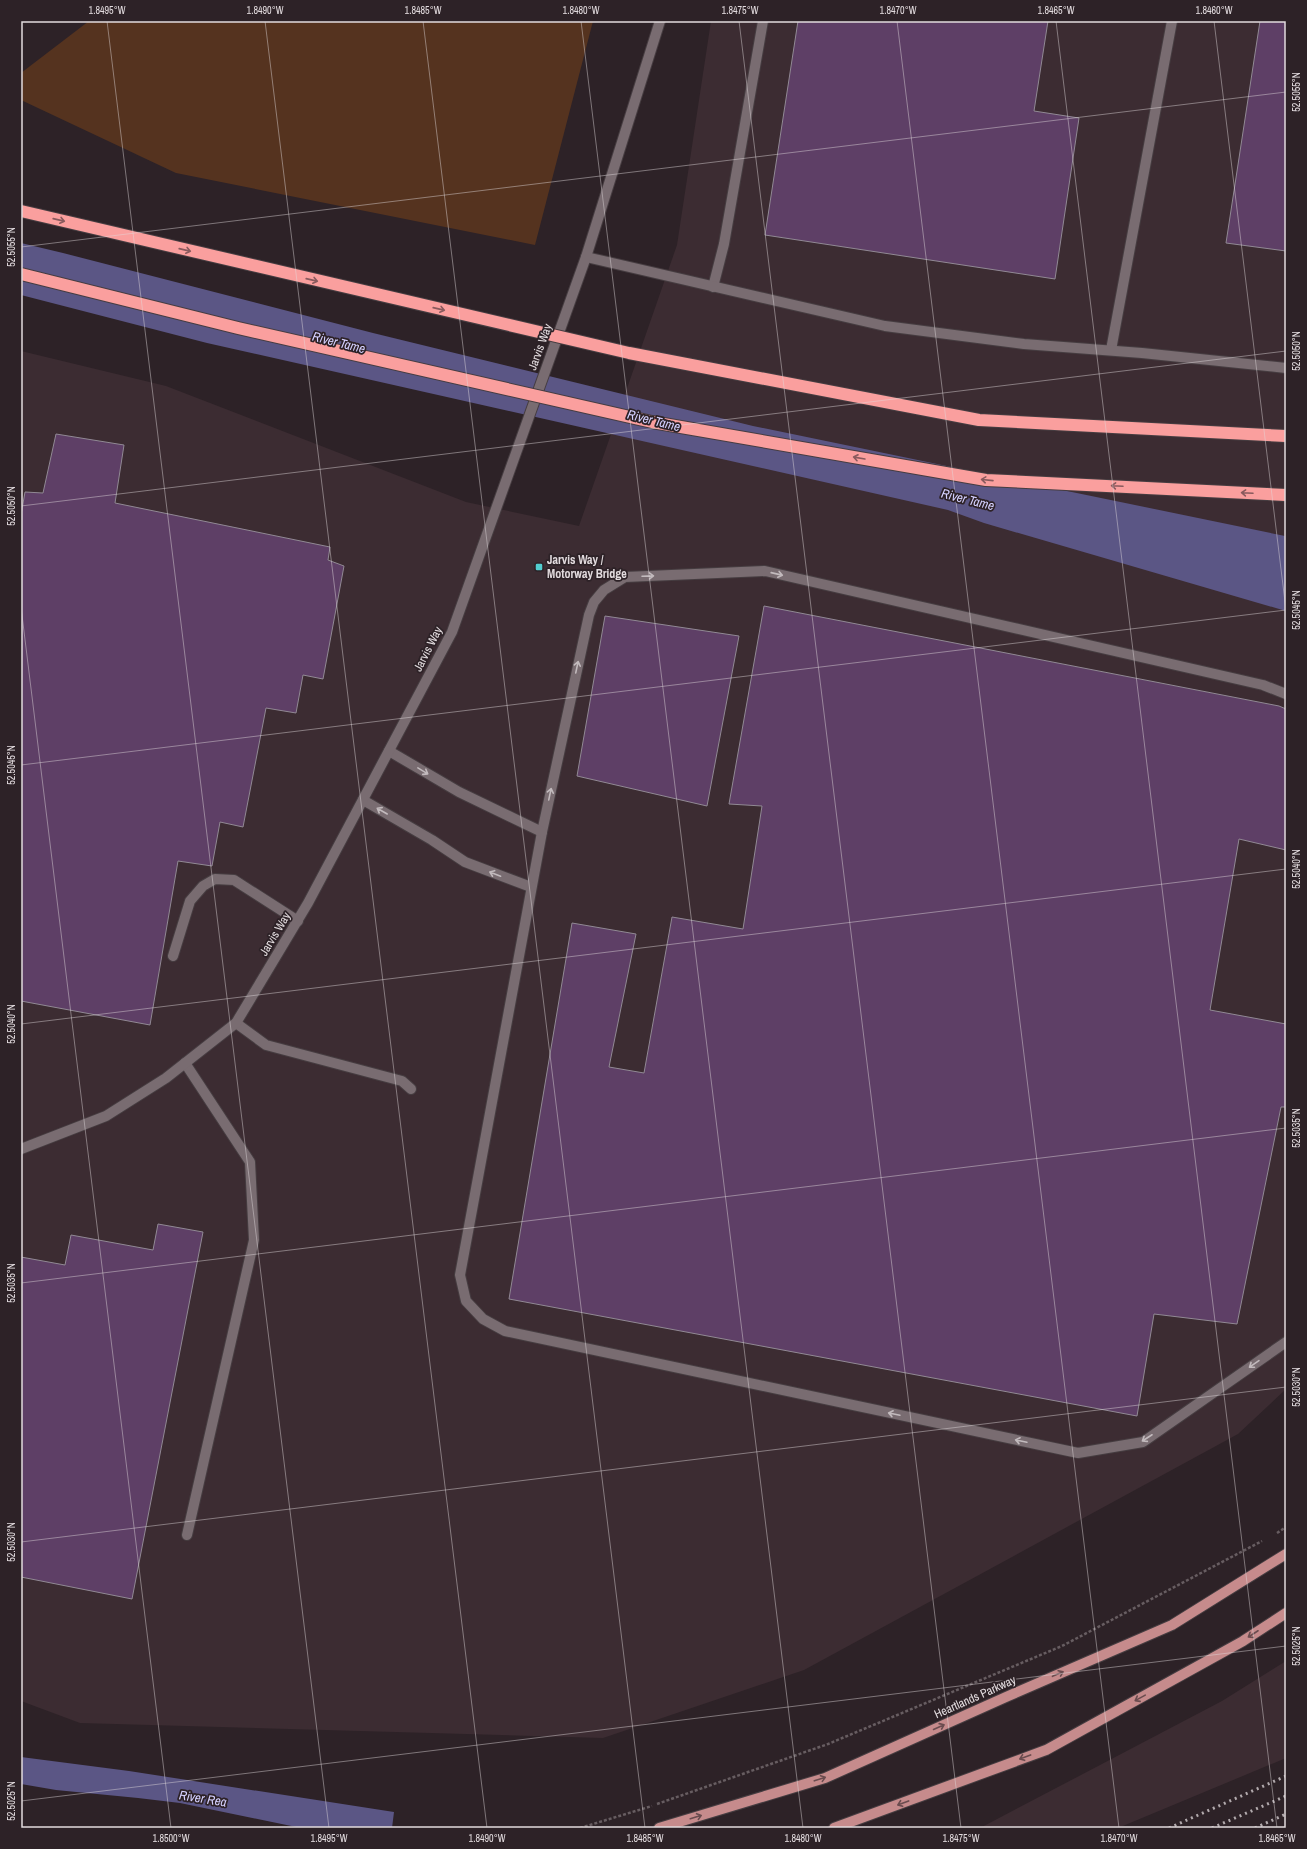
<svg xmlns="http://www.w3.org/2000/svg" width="1307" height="1849" viewBox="0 0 1307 1849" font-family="'Archivo Narrow',sans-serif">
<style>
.built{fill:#3c2c32}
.green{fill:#55331f}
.water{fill:#5b5685}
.building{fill:#5e3f66;stroke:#918994}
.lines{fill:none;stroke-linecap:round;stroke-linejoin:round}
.service-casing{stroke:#463d41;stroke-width:12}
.minor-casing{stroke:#463d41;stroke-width:12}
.primary-casing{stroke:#463d41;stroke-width:12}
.path{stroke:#675d61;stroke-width:2.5;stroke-dasharray:3 2;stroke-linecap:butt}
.service{stroke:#796c71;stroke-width:10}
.minor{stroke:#796c71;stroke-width:10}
.primary{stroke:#c68b8c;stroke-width:10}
.rail{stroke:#b2aaad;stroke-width:3;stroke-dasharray:2 4;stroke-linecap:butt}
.motorway-bridge-casing{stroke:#463d41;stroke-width:14;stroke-linecap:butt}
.motorway-bridge{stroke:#fa9f9e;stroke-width:12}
.oneway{stroke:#895a5d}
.oneway2{stroke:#c2babd}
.oneway3{stroke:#6a4c4f}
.ticks{fill:none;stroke:#e2dbde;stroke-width:1;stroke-opacity:0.45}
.poi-dot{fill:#52cdcf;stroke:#2d2227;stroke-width:1.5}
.labels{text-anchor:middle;stroke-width:3.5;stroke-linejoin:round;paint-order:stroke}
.street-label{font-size:12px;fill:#e2dbde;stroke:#2d2227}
.poi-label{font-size:12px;font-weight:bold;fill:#e2dbde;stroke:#2d2227;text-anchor:start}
.water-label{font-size:13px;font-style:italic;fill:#d5d1ff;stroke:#2d2227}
.neatline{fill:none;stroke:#e2dbde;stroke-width:1.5}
.ticks-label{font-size:10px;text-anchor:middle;fill:#e2dbde}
</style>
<rect width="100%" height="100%" fill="#2d2227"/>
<g class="built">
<path d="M 711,21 L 1286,21 L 1286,1389 L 1238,1434 L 804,1670 L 603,1738 L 80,1723 L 21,1701 L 21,351 L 166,386 L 466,502 L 579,526 L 677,245 Z"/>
<path d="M 1286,1661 L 1286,1758 L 1118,1828 L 980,1828 L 1222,1701 Z"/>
</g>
<path class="green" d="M 89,21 L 593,21 L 535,245 L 176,173 L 21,100 L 21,73 Z"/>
<g class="water">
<path d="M 21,243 L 63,253 L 373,333 L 753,426 L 1285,536 L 1286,611 L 984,523 L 948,510 L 207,343 L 21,295 Z"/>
<path d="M 21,1757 L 129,1771 L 394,1812 L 392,1828 L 301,1828 L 180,1803 L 138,1798 L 56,1790 L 21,1784 Z"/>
</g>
<g class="building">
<path d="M 798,21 L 1048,21 L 1034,111 L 1079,118 L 1055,279 L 765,235 Z"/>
<path d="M 1260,21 L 1286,21 L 1286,251 L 1226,243 Z"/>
<path d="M 56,434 L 124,445 L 115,503 L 330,547 L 328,560 L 344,566 L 323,679 L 303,675 L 296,713 L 266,708 L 243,827 L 220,822 L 212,866 L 178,861 L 150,1025 L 21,1001 L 21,515 L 25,492 L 43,493 Z"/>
<path d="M 764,606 L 1279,706 L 1286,709 L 1286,850 L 1239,839 L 1210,1010 L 1286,1024 L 1286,1107 L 1281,1107 L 1237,1324 L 1154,1314 L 1137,1416 L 509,1299 L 572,923 L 636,934 L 609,1067 L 644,1073 L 672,917 L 743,929 L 762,806 L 729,804 Z"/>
<path d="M 605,616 L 739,636 L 707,806 L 577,776 Z"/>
<path d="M 158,1224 L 203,1232 L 132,1599 L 21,1577 L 21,1257 L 65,1265 L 71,1235 L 153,1250 Z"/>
</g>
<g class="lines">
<g class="service-casing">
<g id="service">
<path d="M 713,287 L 724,244 L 763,21"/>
<path d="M 1111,350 L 1172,21"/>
<path d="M 1286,694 L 1263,685 L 765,571 L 625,577 L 604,590 L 594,602 L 589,615 L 542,832 L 460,1275 L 466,1301 L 483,1319 L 505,1331 L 1078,1453 L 1143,1442 L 1286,1342"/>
<path d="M 389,751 L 459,792 L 542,832"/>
<path d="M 363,800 L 432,840 L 465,862 L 531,887"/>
<path d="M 173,956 L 190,901 L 203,886 L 215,879 L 234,880 L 298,921"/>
<path d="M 236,1023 L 266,1045 L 402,1081 L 411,1089"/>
<path d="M 185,1063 L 250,1162 L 254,1240 L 187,1535"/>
</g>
</g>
<g class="minor-casing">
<g id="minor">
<path d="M 586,257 L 885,326 L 1024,344 L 1142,353 L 1286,368"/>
<path d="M 21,1149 L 106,1116 L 166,1078 L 236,1023 L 308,903 L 452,632 L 586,257 L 660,21"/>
</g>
</g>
<g class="primary-casing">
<g id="primary">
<path d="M 659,1828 L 825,1778 L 1006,1697 L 1172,1625 L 1286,1554"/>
<path d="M 834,1828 L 1046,1750 L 1243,1641 L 1286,1613"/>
</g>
</g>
<g class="path">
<path d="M 1277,1533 L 1286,1527"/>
<path d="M 657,1804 L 828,1744 L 1062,1646 L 1262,1541"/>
<path d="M 580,1828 L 652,1806"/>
</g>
<use href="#service" class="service"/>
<use href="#minor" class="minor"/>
<use href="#primary" class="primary"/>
<g class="rail">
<path d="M 1169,1828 L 1286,1776"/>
<path d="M 1212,1828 L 1286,1796"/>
<path d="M 1255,1828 L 1286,1814"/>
</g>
<g class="motorway-bridge-casing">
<g id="motorway-bridge">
<path d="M 21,211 L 629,353 L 979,420 L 1286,436"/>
<path d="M 21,274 L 238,328 L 652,422 L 986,480 L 1286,495"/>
</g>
</g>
<use href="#motorway-bridge" class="motorway-bridge"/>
</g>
<defs><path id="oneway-shaft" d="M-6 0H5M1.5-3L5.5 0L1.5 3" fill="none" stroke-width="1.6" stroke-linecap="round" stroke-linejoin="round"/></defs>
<g class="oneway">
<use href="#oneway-shaft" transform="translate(59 220) rotate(13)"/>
<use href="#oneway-shaft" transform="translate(185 250) rotate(13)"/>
<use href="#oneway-shaft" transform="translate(312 280) rotate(13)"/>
<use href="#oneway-shaft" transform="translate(439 309) rotate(13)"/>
<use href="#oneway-shaft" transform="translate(859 458) rotate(-170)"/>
<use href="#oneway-shaft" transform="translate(987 480) rotate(-174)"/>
<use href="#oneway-shaft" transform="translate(1117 486) rotate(-177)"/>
<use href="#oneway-shaft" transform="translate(1247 493) rotate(-177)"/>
</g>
<g class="oneway2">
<use href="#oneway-shaft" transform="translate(777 574) rotate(13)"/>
<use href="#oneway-shaft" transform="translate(648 576) rotate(-2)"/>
<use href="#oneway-shaft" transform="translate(577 667) rotate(-78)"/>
<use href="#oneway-shaft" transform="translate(423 771) rotate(31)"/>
<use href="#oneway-shaft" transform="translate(550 794) rotate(-78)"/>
<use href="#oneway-shaft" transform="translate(382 811) rotate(-150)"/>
<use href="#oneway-shaft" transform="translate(495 874) rotate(-159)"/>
<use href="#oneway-shaft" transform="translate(1254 1364) rotate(145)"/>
<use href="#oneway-shaft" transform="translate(894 1414) rotate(-168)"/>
<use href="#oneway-shaft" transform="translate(1147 1438) rotate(147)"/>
<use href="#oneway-shaft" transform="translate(1021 1441) rotate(-168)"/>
</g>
<g class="oneway3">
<use href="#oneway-shaft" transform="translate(1253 1634) rotate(147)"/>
<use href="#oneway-shaft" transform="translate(1058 1674) rotate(-23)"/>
<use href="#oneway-shaft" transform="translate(1140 1698) rotate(151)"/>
<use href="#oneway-shaft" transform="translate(939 1727) rotate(-24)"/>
<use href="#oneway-shaft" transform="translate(1025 1757) rotate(160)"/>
<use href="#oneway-shaft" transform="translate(820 1779) rotate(-18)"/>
<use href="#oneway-shaft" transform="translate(903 1803) rotate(160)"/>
<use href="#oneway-shaft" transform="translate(696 1817) rotate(-17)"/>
</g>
<path class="ticks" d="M 107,21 L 329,1828M 265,21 L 487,1828M 423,21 L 645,1828M 581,21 L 803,1828M 739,21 L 961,1828M 897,21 L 1119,1828M 1056,21 L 1277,1828M 1214,21 L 1286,610M 21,247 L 1286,92M 21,506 L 1286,351M 21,607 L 171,1828M 21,765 L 1286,610M 21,1024 L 1286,869M 21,1283 L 1286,1128M 21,1542 L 1286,1387M 21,1801 L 1286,1646"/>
<rect class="poi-dot" x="535" y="563" width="8" height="8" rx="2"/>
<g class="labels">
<g class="street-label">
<text transform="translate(540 347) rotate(-70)" y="4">Jarvis Way</text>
<text transform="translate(428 649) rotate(-63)" y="4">Jarvis Way</text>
<text transform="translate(275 934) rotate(-59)" y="4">Jarvis Way</text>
<text transform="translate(975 1697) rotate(-24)" y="4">Heartlands Parkway</text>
</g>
<g class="poi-label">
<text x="547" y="564">Jarvis Way /<tspan x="547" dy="14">Motorway Bridge</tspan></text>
</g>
<g class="water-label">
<text transform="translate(339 342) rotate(14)" y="5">River Tame</text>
<text transform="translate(654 420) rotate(14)" y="5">River Tame</text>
<text transform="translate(968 499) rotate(14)" y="5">River Tame</text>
<text transform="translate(203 1798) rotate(9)" y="5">River Rea</text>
</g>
</g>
<rect width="1307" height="1849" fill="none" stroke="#2d2227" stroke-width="44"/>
<rect x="22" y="22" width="1263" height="1805" class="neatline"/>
<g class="ticks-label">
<text x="107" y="14">1.8495°W</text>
<text x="265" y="14">1.8490°W</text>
<text x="423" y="14">1.8485°W</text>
<text x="581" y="14">1.8480°W</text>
<text x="740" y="14">1.8475°W</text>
<text x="898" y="14">1.8470°W</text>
<text x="1056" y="14">1.8465°W</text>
<text x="1214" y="14">1.8460°W</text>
<text transform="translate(1296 92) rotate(-90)" y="4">52.5055°N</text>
<text transform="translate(11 247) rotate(-90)" y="4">52.5055°N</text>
<text transform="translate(1296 351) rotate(-90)" y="4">52.5050°N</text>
<text transform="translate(11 506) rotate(-90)" y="4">52.5050°N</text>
<text transform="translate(1296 610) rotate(-90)" y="4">52.5045°N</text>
<text transform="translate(11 765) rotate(-90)" y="4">52.5045°N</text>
<text transform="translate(1296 869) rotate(-90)" y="4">52.5040°N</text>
<text transform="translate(11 1024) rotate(-90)" y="4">52.5040°N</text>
<text transform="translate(1296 1128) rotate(-90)" y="4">52.5035°N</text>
<text transform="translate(11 1283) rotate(-90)" y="4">52.5035°N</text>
<text transform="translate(1296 1387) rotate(-90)" y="4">52.5030°N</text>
<text transform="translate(11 1542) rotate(-90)" y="4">52.5030°N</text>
<text transform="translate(1296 1646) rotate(-90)" y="4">52.5025°N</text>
<text transform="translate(11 1801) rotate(-90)" y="4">52.5025°N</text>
<text x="171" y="1842">1.8500°W</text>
<text x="329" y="1842">1.8495°W</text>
<text x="487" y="1842">1.8490°W</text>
<text x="645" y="1842">1.8485°W</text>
<text x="803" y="1842">1.8480°W</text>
<text x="961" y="1842">1.8475°W</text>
<text x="1119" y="1842">1.8470°W</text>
<text x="1277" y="1842">1.8465°W</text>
</g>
</svg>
